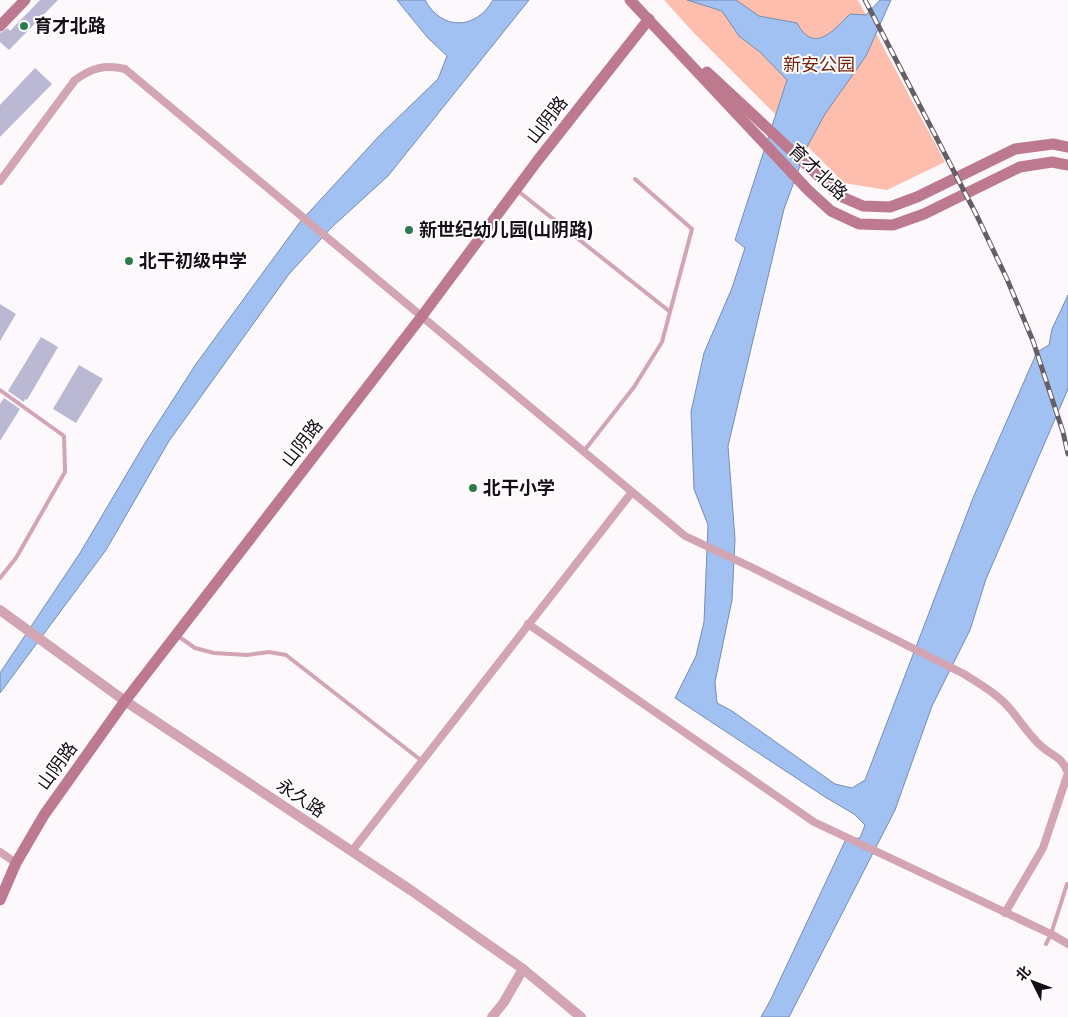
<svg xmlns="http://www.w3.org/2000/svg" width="1068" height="1017" viewBox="0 0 1068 1017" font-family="Jost,'Noto Sans SC',sans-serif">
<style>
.green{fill:#febeae}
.water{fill:#a0c1f1;stroke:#778cb0}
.building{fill:#bbb8d4}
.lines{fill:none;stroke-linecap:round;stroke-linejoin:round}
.service{stroke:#d3a4b1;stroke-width:4}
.minor{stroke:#d3a4b1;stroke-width:8}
.tertiary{stroke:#d3a4b1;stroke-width:10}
.secondary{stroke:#bd7a8e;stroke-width:11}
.rail-casing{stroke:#655e65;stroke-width:5}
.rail{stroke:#fff;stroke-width:3;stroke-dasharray:9;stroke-linecap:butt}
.poi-dot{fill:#2b7b4c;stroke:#fff;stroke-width:2}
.labels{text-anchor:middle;stroke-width:4;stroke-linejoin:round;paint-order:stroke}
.poi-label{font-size:18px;font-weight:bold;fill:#170f17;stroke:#fff;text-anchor:start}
.park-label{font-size:18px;fill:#782009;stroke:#fff}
.street-label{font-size:18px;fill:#170f17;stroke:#fff}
</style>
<rect width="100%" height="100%" fill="#fcf8fc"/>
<path class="green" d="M 664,0 L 858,0 L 945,162 L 887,190 L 844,183 L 693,32 Z"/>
<g class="water">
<path d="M 397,0 L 425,0 C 442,31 476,30 493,0 L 529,0 L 388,176 L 332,227 L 289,274 L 169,441 L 106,550 L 0,693 L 0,673 L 80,553 L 145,443 L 196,364 L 300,222 L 380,135 L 438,79 L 447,56 L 427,37 Z"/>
<path d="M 687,0 L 736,0 L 759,16 L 797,23 C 814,55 834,30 850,14 L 866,15 L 880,0 L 891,0 L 866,56 L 825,114 L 807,147 L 784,209 L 728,446 L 735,539 L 732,600 L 715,682 L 717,703 L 732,711 L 835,784 L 852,788 L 865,780 L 973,498 L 1037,352 L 1049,345 L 1052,329 L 1068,295 L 1068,389 L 986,579 L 970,630 L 932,706 L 895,810 L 789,1017 L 761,1017 L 770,1001 L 846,839 L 860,838 L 865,825 L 854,814 L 825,797 L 675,698 L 696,656 L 704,622 L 708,525 L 694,489 L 691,412 L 704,353 L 732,288 L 745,248 L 735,240 L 787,80 L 760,52 L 739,36 L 722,11 Z"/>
</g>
<g class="building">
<path d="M 40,0 L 58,0 L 9,50 L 0,42 L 0,33 L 8,28 L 10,31 Z"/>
<path d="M 35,68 L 52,84 L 0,137 L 0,105 Z"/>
<path d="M 0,304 L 16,314 L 0,341 Z"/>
<path d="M 41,337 L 58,347 L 27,400 L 25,399 L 24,402 L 8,391 Z"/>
<path d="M 79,365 L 103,379 L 76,423 L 53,409 Z"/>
<path d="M 4,398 L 20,409 L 0,441 L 0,404 Z"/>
</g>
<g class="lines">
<g class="service">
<path d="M 518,191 L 669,311"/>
<path d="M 0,390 L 64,436 L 65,472 L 16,558 L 0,578"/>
<path d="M 584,451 L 634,387 L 662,342 L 692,229 L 635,179"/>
<path d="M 178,636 L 195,648 L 214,653 L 247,655 L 269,652 L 286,655 L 422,761"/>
<path d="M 1046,944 L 1051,934 L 1067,884"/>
</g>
<g class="minor">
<path d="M 0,181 L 75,80 C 92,68 105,64 125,69 L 685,536 L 751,567 L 964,674 C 980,684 999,695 1011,710 C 1021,722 1029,735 1041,746 C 1053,757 1062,756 1068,773 L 1043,848 L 1005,913"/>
<path d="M 528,624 L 814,822 L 1051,934 L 1068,944"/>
<path d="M 352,851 L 632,492"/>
<path d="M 0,852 L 16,863"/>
</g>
<g class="tertiary">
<path d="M 0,610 L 125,701 L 412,891 L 523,969 L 581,1017"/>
<path d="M 492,1017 L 504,1002 L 523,969"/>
</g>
<g class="secondary">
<path d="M 630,0 L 808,190 L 831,211 L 859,224 L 893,225 L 924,214 L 1020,167 L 1052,162 L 1068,165"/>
<path d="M 0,26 L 25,0"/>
<path d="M 707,72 L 840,196 L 863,206 L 890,207 L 917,197 L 1015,149 L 1053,144 L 1068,147"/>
<path d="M 0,900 L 16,863 L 44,815 L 125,701 L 422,316 L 538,160 L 649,19"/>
</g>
<g class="rail-casing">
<path id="rail" d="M 865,0 L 976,214 L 1007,279 L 1033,341 L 1063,432 L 1068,454"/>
</g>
<use href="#rail" class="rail"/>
</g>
<g class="poi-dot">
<circle cx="24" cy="26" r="5"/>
<circle cx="409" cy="230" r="5"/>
<circle cx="129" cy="261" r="5"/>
<circle cx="473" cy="488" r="5"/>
</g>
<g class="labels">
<g class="poi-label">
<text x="34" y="32">育才北路</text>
<text x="419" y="236">新世纪幼儿园(山阴路)</text>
<text x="139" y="267">北干初级中学</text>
<text x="483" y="494">北干小学</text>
</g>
<g class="park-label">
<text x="819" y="71">新安公园</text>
</g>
<g class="street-label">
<text transform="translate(547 120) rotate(-52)" y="6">山阴路</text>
<text transform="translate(818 172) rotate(43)" y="6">育才北路</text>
<text transform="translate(302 443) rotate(-52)" y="6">山阴路</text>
<text transform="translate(57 766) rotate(-54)" y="6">山阴路</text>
<text transform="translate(301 798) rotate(34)" y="6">永久路</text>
</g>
</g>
<g transform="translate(1033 982) rotate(312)" stroke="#ffffff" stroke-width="4" paint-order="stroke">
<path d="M0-4L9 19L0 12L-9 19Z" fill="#170f17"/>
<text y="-8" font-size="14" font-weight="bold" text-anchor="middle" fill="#170f17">北</text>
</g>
</svg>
